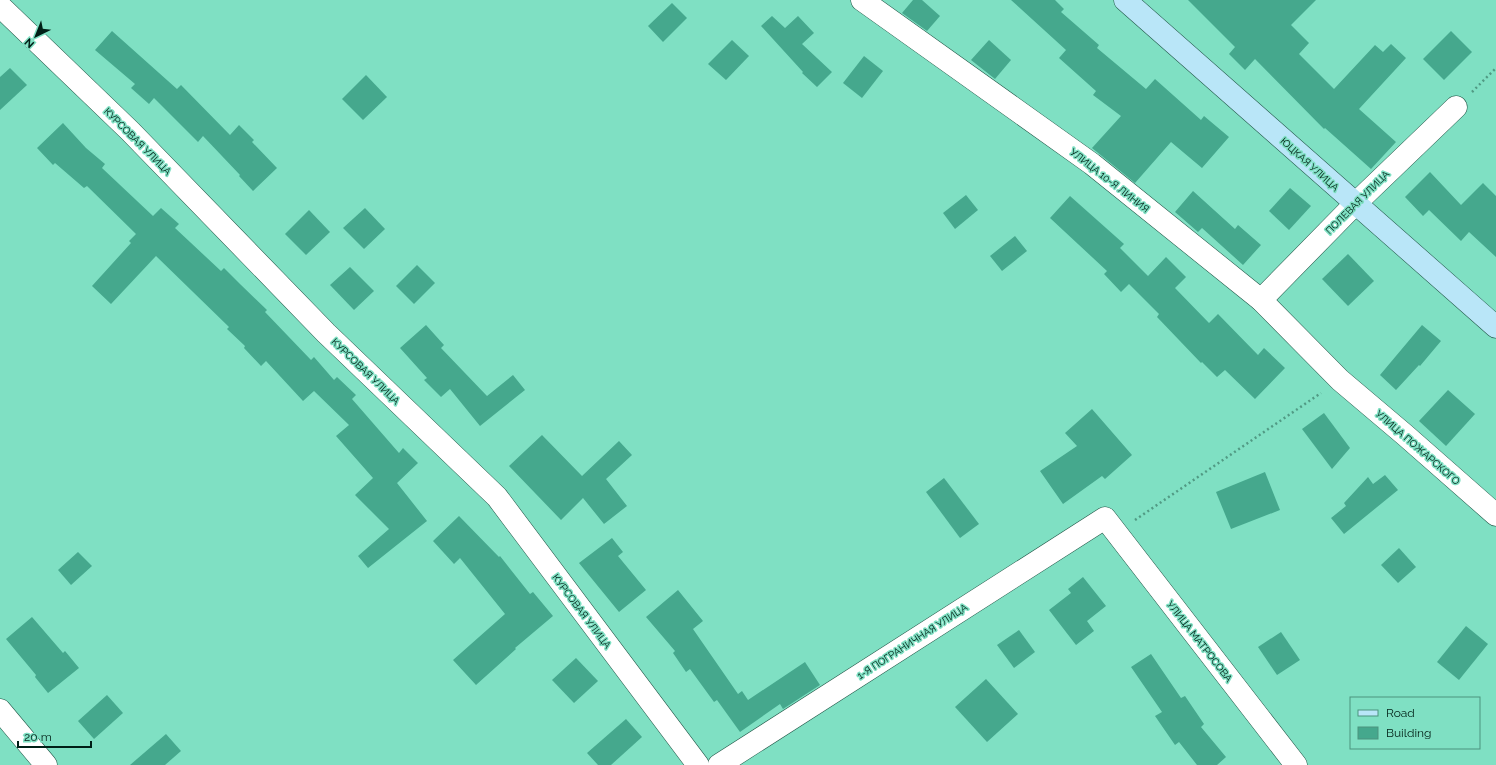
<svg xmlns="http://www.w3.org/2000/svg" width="1496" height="765" viewBox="0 0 1496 765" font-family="Raleway,sans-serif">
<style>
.building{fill:#45a88d}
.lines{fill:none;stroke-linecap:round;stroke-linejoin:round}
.minor-casing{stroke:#225647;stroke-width:23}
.secondary-casing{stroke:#225647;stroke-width:23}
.path{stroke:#519a84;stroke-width:2.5;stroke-dasharray:2 3;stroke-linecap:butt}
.minor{stroke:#fff;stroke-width:22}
.secondary{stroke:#b9e6f8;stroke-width:22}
.labels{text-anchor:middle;stroke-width:3;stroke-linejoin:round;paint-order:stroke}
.street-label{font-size:10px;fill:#001f16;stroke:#7fe0c3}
</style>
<rect width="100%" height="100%" fill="#7fe0c3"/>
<g class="building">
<path d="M 913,0 L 922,0 L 940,16 L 927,31 L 902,13 Z"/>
<path d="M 1011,0 L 1055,0 L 1064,9 L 1061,12 L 1099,45 L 1097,48 L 1146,89 L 1155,79 L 1201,120 L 1204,116 L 1229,137 L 1202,168 L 1171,142 L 1135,183 L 1092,148 L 1121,116 L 1093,95 L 1096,91 L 1059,58 L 1066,50 Z"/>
<path d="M 1188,0 L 1316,0 L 1291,25 L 1309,43 L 1299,54 L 1334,89 L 1375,45 L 1383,52 L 1391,44 L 1406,58 L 1359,109 L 1396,142 L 1371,169 L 1325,128 L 1324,129 L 1255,59 L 1245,70 L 1229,54 L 1235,47 Z"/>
<path d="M 672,3 L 687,18 L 663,42 L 648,26 Z"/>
<path d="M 772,16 L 785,28 L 798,16 L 814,33 L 802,44 L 832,72 L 817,87 L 802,73 L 803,72 L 761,26 Z"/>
<path d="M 112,31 L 177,89 L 181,85 L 230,135 L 239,125 L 254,140 L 252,142 L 277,168 L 253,191 L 239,176 L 240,175 L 203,136 L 198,142 L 154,98 L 149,104 L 131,88 L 135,84 L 95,50 Z"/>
<path d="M 1451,31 L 1472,52 L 1444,80 L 1423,59 Z"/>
<path d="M 732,40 L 749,56 L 726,80 L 708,64 Z"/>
<path d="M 989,40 L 1011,60 L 995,79 L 971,60 Z"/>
<path d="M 864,56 L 883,71 L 862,98 L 843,83 Z"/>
<path d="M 10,68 L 27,85 L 0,110 L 0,77 Z"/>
<path d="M 366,75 L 387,97 L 363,120 L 342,99 Z"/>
<path d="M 63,123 L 86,148 L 105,164 L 102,168 L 153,216 L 161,208 L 179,224 L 175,228 L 221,271 L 224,268 L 240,284 L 267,310 L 265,312 L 311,360 L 314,357 L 334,380 L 337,377 L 356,395 L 352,399 L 399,453 L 403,448 L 418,463 L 397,483 L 427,521 L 368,568 L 358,556 L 389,529 L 355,495 L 373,478 L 336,436 L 349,425 L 314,391 L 303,401 L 266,361 L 261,366 L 244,348 L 245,346 L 227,329 L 229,327 L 156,256 L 111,304 L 92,286 L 131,243 L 129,241 L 136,234 L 87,186 L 84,188 L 55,163 L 53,165 L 37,148 Z"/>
<path d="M 1430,172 L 1461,205 L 1483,183 L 1496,196 L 1496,257 L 1469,232 L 1461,241 L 1429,210 L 1423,216 L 1405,197 Z"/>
<path d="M 1290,188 L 1311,206 L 1289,230 L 1269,211 Z"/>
<path d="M 1193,191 L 1235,229 L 1238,225 L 1261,245 L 1243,265 L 1202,228 L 1198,232 L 1175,212 Z"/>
<path d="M 966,195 L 978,210 L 955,229 L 943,213 Z"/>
<path d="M 1070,196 L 1124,244 L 1120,248 L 1148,276 L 1166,257 L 1186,277 L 1175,288 L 1209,323 L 1218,314 L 1258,355 L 1264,348 L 1285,368 L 1255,399 L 1225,370 L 1217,377 L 1202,362 L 1201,363 L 1157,317 L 1159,314 L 1129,284 L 1121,292 L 1104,274 L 1107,271 L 1050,218 Z"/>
<path d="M 365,208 L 385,229 L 364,249 L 343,228 Z"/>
<path d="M 309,210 L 330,232 L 306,255 L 285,234 Z"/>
<path d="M 1015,236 L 1027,251 L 1002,271 L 990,256 Z"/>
<path d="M 1348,254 L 1374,281 L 1348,306 L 1322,279 Z"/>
<path d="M 417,265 L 435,283 L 414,304 L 396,286 Z"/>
<path d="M 350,267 L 374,291 L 354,310 L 330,285 Z"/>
<path d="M 426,325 L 444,345 L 441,348 L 487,396 L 513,375 L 525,390 L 480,426 L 450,389 L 441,397 L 424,380 L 427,378 L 400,348 Z"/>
<path d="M 1422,325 L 1441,341 L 1420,366 L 1419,365 L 1396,390 L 1380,375 Z"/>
<path d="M 1448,390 L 1475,414 L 1446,446 L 1419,421 Z"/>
<path d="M 1092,409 L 1132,455 L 1105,479 L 1102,476 L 1063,504 L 1040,471 L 1077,446 L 1065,433 Z"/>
<path d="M 1324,413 L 1350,448 L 1332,469 L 1302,429 Z"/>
<path d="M 542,435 L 582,476 L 619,441 L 632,455 L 606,479 L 627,506 L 604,524 L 583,498 L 561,520 L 509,466 Z"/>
<path d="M 1265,472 L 1280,510 L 1231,529 L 1216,492 Z"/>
<path d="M 1385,475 L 1398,490 L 1344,534 L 1331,518 L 1346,506 L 1344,503 L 1368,477 L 1373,484 Z"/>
<path d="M 944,478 L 979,524 L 960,538 L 926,492 Z"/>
<path d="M 459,516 L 499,557 L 500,556 L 530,594 L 533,592 L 553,616 L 515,648 L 516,649 L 476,685 L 453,660 L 505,614 L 460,558 L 454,564 L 433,541 Z"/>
<path d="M 612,538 L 623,552 L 618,556 L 646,590 L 619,612 L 579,563 Z"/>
<path d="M 1399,548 L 1416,567 L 1398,583 L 1381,565 Z"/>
<path d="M 78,552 L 92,566 L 71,585 L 58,570 Z"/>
<path d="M 1083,577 L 1106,606 L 1087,621 L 1094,631 L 1076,645 L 1049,610 L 1071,593 L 1068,589 Z"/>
<path d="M 678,590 L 703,621 L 693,629 L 738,694 L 742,691 L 748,700 L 805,662 L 820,685 L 783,709 L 780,704 L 740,732 L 717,700 L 714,702 L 690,669 L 686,672 L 673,653 L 675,651 L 646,617 Z"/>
<path d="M 32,617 L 63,653 L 65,651 L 79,668 L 48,693 L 35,677 L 36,675 L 6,639 Z"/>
<path d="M 1466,626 L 1488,644 L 1459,680 L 1437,662 Z"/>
<path d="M 1019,630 L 1035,652 L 1014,668 L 997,645 Z"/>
<path d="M 1281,632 L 1300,660 L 1277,675 L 1258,647 Z"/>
<path d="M 1151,654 L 1181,698 L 1185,696 L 1204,724 L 1201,727 L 1226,757 L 1217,765 L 1197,765 L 1179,742 L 1175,745 L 1155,716 L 1162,712 L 1131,667 Z"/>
<path d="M 576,658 L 598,681 L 574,703 L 552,680 Z"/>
<path d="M 986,679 L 1018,714 L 987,742 L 955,707 Z"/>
<path d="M 107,695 L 123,713 L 94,739 L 78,721 Z"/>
<path d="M 626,719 L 642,737 L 611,765 L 598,765 L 587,753 Z"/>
<path d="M 166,734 L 181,751 L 165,765 L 130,765 Z"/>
</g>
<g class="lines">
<g class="minor-casing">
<g id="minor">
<path d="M 862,0 L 1092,164 L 1261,300 L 1340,380 L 1405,435 L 1496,515"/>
<path d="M 0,6 L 130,131 L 326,333 L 497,497 L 698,765"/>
<path d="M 1261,300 L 1355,204 L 1456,107"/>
<path d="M 0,710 L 46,765"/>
<path d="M 719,765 L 1105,518 L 1296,765"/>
</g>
</g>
<g class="secondary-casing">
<path id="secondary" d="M 1125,0 L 1496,327"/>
</g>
<g class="path">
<path d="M 1472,92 L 1496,68"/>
<path d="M 1135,520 L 1321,393"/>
</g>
<use href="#minor" class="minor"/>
<use href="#secondary" class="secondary"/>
</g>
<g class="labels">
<g class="street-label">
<text transform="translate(138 141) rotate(45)" y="4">КУРСОВАЯ УЛИЦА</text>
<text transform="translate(1310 164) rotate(42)" y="4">ЮЦКАЯ УЛИЦА</text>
<text transform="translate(1110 180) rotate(38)" y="4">УЛИЦА 10-Я ЛИНИЯ</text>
<text transform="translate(1357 202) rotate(-45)" y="4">ПОЛЕВАЯ УЛИЦА</text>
<text transform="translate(366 371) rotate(44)" y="4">КУРСОВАЯ УЛИЦА</text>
<text transform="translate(1418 447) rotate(41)" y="4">УЛИЦА ПОЖАРСКОГО</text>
<text transform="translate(582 611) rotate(53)" y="4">КУРСОВАЯ УЛИЦА</text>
<text transform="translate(912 641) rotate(-33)" y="4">1-Я ПОГРАНИЧНАЯ УЛИЦА</text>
<text transform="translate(1200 641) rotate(52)" y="4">УЛИЦА МАТРОСОВА</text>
</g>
</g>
<rect x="1350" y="697" width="130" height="52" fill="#7fe0c3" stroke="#4c937e"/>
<rect x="1358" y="710" width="20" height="6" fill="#b9e6f8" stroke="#4c937e"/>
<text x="1386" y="717" font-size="12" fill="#001f16">Road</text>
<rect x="1358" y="727" width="20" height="12" fill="#45a88d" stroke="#4c937e"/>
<text x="1386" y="737" font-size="12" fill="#001f16">Building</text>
<g transform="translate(36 36) rotate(223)" stroke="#7fe0c3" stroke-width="3" paint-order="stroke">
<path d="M0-3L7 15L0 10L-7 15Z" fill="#001f16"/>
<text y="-6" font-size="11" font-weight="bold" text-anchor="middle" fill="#001f16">N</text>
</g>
<path d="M18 741v6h73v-6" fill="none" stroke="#001f16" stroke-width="2"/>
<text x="24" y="741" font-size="12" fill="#001f16" stroke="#7fe0c3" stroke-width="3" paint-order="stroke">20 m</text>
</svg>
